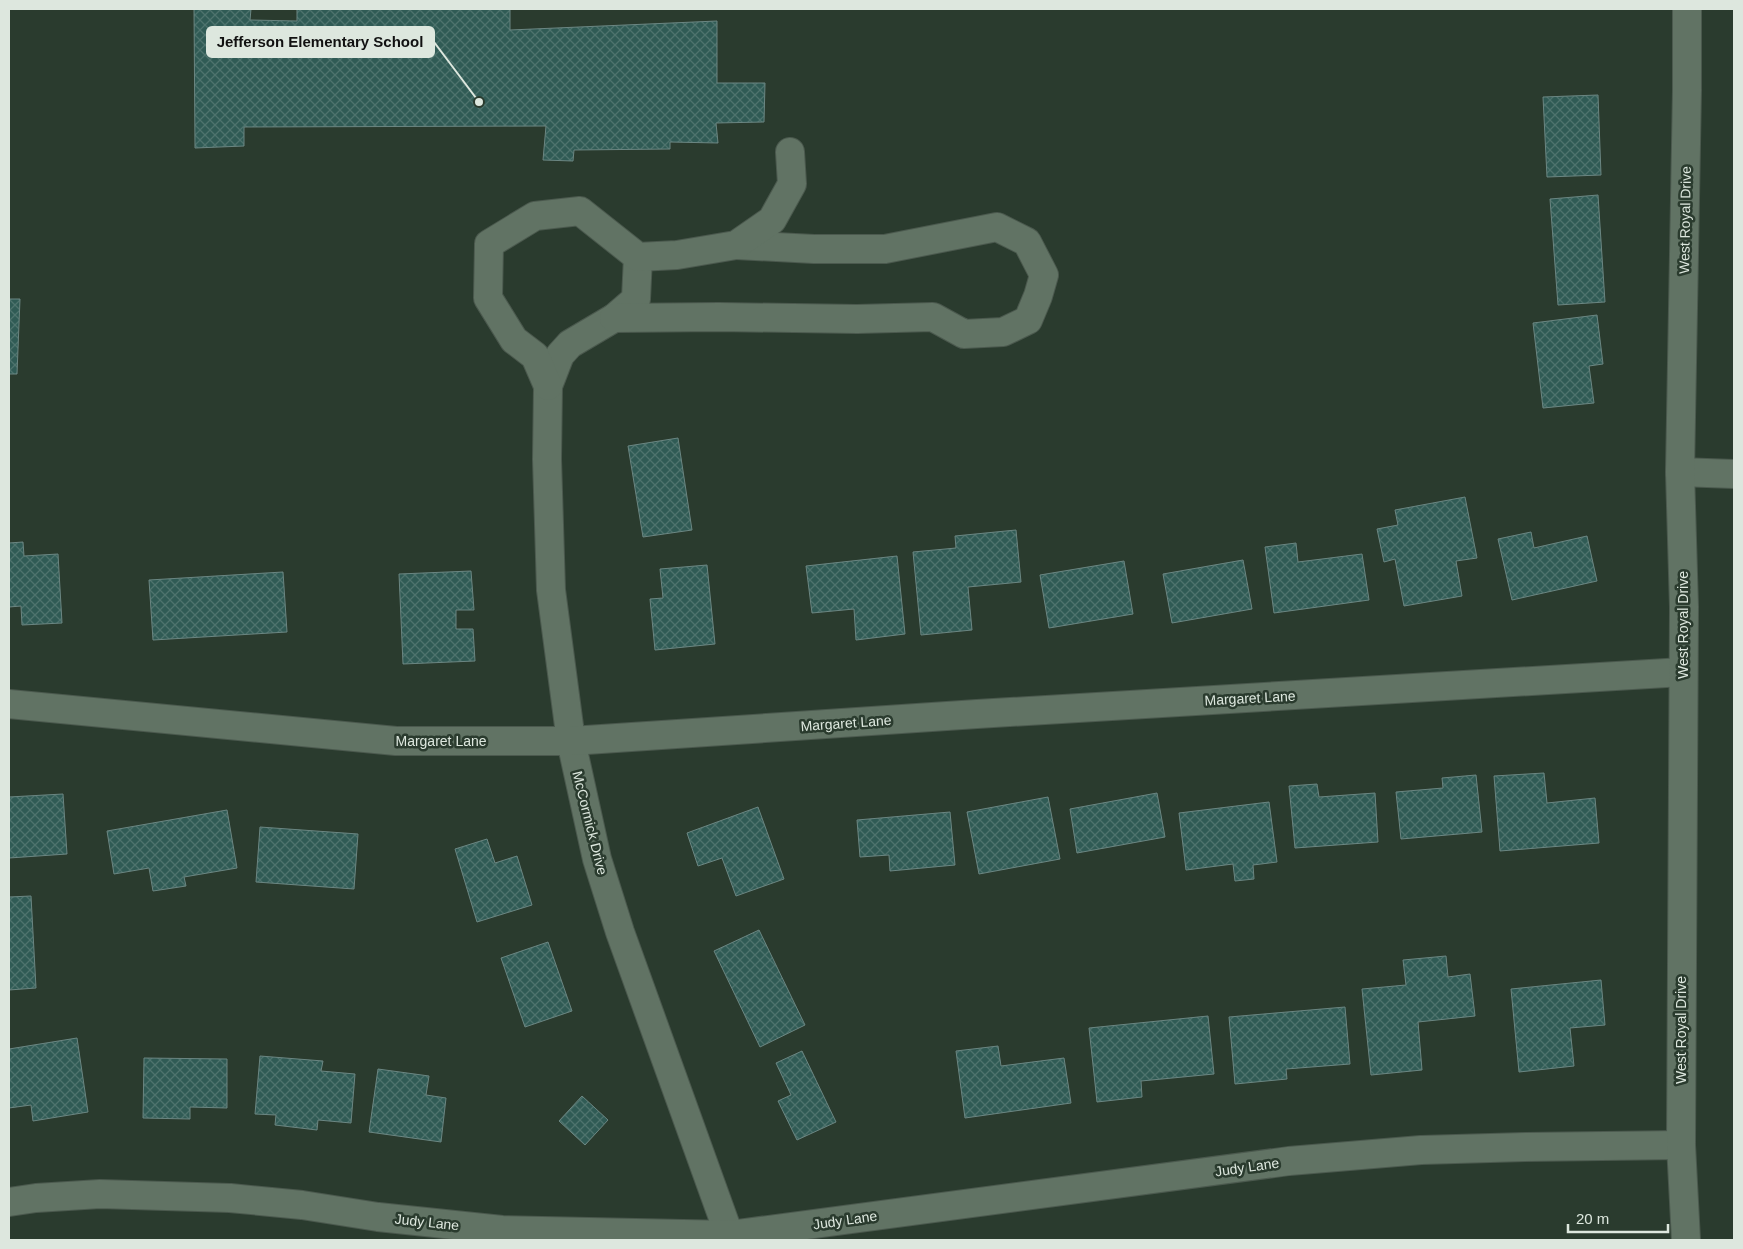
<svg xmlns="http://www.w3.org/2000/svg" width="1743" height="1249" viewBox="0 0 1743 1249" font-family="Arial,sans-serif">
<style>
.building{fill:url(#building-cross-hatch);stroke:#6b8682}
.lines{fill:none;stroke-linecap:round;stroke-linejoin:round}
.minor-casing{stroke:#4b594e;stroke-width:30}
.minor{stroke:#617364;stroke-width:28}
.labels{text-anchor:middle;stroke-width:5;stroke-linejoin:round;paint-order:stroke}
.street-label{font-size:14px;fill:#dde7de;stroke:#2a3b2e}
.leader{fill:none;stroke:#dde7de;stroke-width:2}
.callout-dot{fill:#dde7de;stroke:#2a3b2e;stroke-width:2}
.callout{fill:#dde7de;stroke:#dde7de;stroke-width:2}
.callout-label{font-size:15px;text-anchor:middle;font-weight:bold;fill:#111}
</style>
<defs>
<pattern id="building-cross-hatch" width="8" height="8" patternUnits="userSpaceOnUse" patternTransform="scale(1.25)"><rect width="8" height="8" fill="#305b55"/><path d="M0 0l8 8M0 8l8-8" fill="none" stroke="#4e736d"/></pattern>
</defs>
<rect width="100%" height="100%" fill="#2a3b2e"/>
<g class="building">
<path d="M 194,9 L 251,9 L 250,20 L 297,21 L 297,9 L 510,9 L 510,30 L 717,21 L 717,83 L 765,83 L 764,122 L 716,123 L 718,143 L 670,142 L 670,149 L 574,150 L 573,161 L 543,160 L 546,126 L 244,127 L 244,146 L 195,148 Z"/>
<path d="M 1598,95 L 1601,175 L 1547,177 L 1543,97 Z"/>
<path d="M 1598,195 L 1605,302 L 1558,305 L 1550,199 Z"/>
<path d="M 9,299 L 20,299 L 17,374 L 9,374 Z"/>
<path d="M 1597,315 L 1603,364 L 1589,366 L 1594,403 L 1543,408 L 1533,323 Z"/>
<path d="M 678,438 L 692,530 L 643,537 L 628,446 Z"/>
<path d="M 1465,497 L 1477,558 L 1456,561 L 1462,596 L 1404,606 L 1395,559 L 1384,562 L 1377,529 L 1398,525 L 1395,510 Z"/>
<path d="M 1016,530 L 1021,582 L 968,587 L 972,630 L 921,635 L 913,552 L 956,548 L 955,536 Z"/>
<path d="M 1531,532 L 1534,548 L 1587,536 L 1597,581 L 1512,600 L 1498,539 Z"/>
<path d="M 23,542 L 24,556 L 58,554 L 62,623 L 22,625 L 21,606 L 9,607 L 9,543 Z"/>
<path d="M 1296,543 L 1298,562 L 1362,554 L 1369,600 L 1274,613 L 1265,547 Z"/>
<path d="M 897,556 L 905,634 L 856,640 L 854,609 L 812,613 L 806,566 Z"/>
<path d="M 1243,560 L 1252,609 L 1172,623 L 1163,574 Z"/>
<path d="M 1124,561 L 1133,614 L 1049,628 L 1040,575 Z"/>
<path d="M 707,565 L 715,644 L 655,650 L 650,599 L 663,598 L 660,569 Z"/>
<path d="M 471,571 L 474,610 L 456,610 L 456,629 L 473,629 L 475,661 L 403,664 L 399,574 Z"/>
<path d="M 283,572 L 287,632 L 153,640 L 149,580 Z"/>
<path d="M 1544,773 L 1547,803 L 1595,798 L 1599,843 L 1500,851 L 1494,776 Z"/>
<path d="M 1476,775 L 1482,832 L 1401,839 L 1396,792 L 1443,788 L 1442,778 Z"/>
<path d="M 1317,784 L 1319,797 L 1375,793 L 1378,842 L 1295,848 L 1289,786 Z"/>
<path d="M 1157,793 L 1165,837 L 1077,853 L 1070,809 Z"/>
<path d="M 63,794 L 67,854 L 9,858 L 9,797 Z"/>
<path d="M 1048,797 L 1060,859 L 979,874 L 967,812 Z"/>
<path d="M 1269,802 L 1277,862 L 1253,865 L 1254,879 L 1235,881 L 1233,864 L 1186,870 L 1179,813 Z"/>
<path d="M 758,807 L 784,879 L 736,896 L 722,858 L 698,866 L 687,833 Z"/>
<path d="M 227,810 L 237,868 L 184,877 L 186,886 L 153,891 L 149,868 L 114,874 L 107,831 Z"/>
<path d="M 950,812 L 955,865 L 890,871 L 889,855 L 860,857 L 857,820 Z"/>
<path d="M 260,827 L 358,834 L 354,889 L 256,882 Z"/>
<path d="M 487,839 L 495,863 L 517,856 L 532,905 L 477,922 L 455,849 Z"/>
<path d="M 31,896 L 36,988 L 9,990 L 9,897 Z"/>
<path d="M 759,930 L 805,1025 L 760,1047 L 714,951 Z"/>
<path d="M 548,942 L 572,1011 L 525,1027 L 501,958 Z"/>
<path d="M 1446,956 L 1448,977 L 1470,974 L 1475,1016 L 1418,1022 L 1422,1070 L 1371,1075 L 1362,989 L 1406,985 L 1403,960 Z"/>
<path d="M 1601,980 L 1605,1025 L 1570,1028 L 1574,1066 L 1519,1072 L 1511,989 Z"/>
<path d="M 1345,1007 L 1350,1064 L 1286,1069 L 1287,1079 L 1235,1084 L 1229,1017 Z"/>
<path d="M 1208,1016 L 1214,1074 L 1141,1081 L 1142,1097 L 1097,1102 L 1089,1028 Z"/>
<path d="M 77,1038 L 88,1112 L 33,1121 L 31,1105 L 9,1108 L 9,1049 Z"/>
<path d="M 998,1046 L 1001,1066 L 1064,1058 L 1071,1103 L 965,1118 L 956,1051 Z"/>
<path d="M 802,1051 L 836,1122 L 797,1140 L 778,1101 L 791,1095 L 776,1063 Z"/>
<path d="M 260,1056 L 323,1061 L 321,1071 L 355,1074 L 351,1123 L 318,1120 L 317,1130 L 275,1125 L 276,1115 L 255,1114 Z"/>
<path d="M 144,1058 L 227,1059 L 227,1108 L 190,1107 L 190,1119 L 143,1118 Z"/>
<path d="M 378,1069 L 429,1076 L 426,1095 L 446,1098 L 441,1142 L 369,1132 Z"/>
<path d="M 582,1096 L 608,1120 L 585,1145 L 559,1121 Z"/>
</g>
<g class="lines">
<g class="minor-casing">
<g id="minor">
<path d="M 638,257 L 636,299 L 614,318 L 570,344 L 560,355 L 548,386 L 547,459 L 551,590 L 571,741 L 597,859 L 620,932 L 731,1240"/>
<path d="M 614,318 L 719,317 L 857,319 L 933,317 L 964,334 L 1003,332 L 1028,320 L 1038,296 L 1044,275 L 1027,242 L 997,227 L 885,249 L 814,249 L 736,245"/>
<path d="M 548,386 L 535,356 L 514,340 L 488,298 L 489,244 L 535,216 L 580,211 L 638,257 L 677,255 L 736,245 L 772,220 L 792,184 L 790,152"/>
<path d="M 1680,472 L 1734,474"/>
<path d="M 9,704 L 396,741 L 571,741 L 977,714 L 1683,672"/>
<path d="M 9,1202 L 36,1198 L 100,1194 L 230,1198 L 302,1205 L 378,1217 L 502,1230 L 730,1235 L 1289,1161 L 1421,1150 L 1525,1147 L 1681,1145"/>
<path d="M 1686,1240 L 1681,1145 L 1684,607 L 1680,472 L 1687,90 L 1687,9"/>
</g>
</g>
<use href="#minor" class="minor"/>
</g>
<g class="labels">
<g class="street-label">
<text transform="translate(1685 220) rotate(-89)" y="5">West Royal Drive</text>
<text transform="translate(1683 625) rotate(-90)" y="5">West Royal Drive</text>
<text transform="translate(1250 698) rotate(-3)" y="5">Margaret Lane</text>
<text transform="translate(846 723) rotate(-4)" y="5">Margaret Lane</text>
<text x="441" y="746">Margaret Lane</text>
<text transform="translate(590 823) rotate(76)" y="5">McCormick Drive</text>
<text transform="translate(1681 1030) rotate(-90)" y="5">West Royal Drive</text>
<text transform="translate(1247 1167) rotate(-8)" y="5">Judy Lane</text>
<text transform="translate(845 1220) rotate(-8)" y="5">Judy Lane</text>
<text transform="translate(427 1222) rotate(6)" y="5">Judy Lane</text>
</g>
</g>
<path class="leader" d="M479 102L434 42"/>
<circle class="callout-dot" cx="479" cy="102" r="5"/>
<rect class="callout" x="207" y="27" width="227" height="30" rx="5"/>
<g class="callout-label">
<text x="320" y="47">Jefferson Elementary School</text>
</g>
<rect width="1743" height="1249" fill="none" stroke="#dde7de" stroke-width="20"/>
<path d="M1568 1224v8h100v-8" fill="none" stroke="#dde7de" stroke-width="2.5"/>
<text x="1576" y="1224" font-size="15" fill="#dde7de" stroke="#2a3b2e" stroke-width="4" paint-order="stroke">20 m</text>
</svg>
